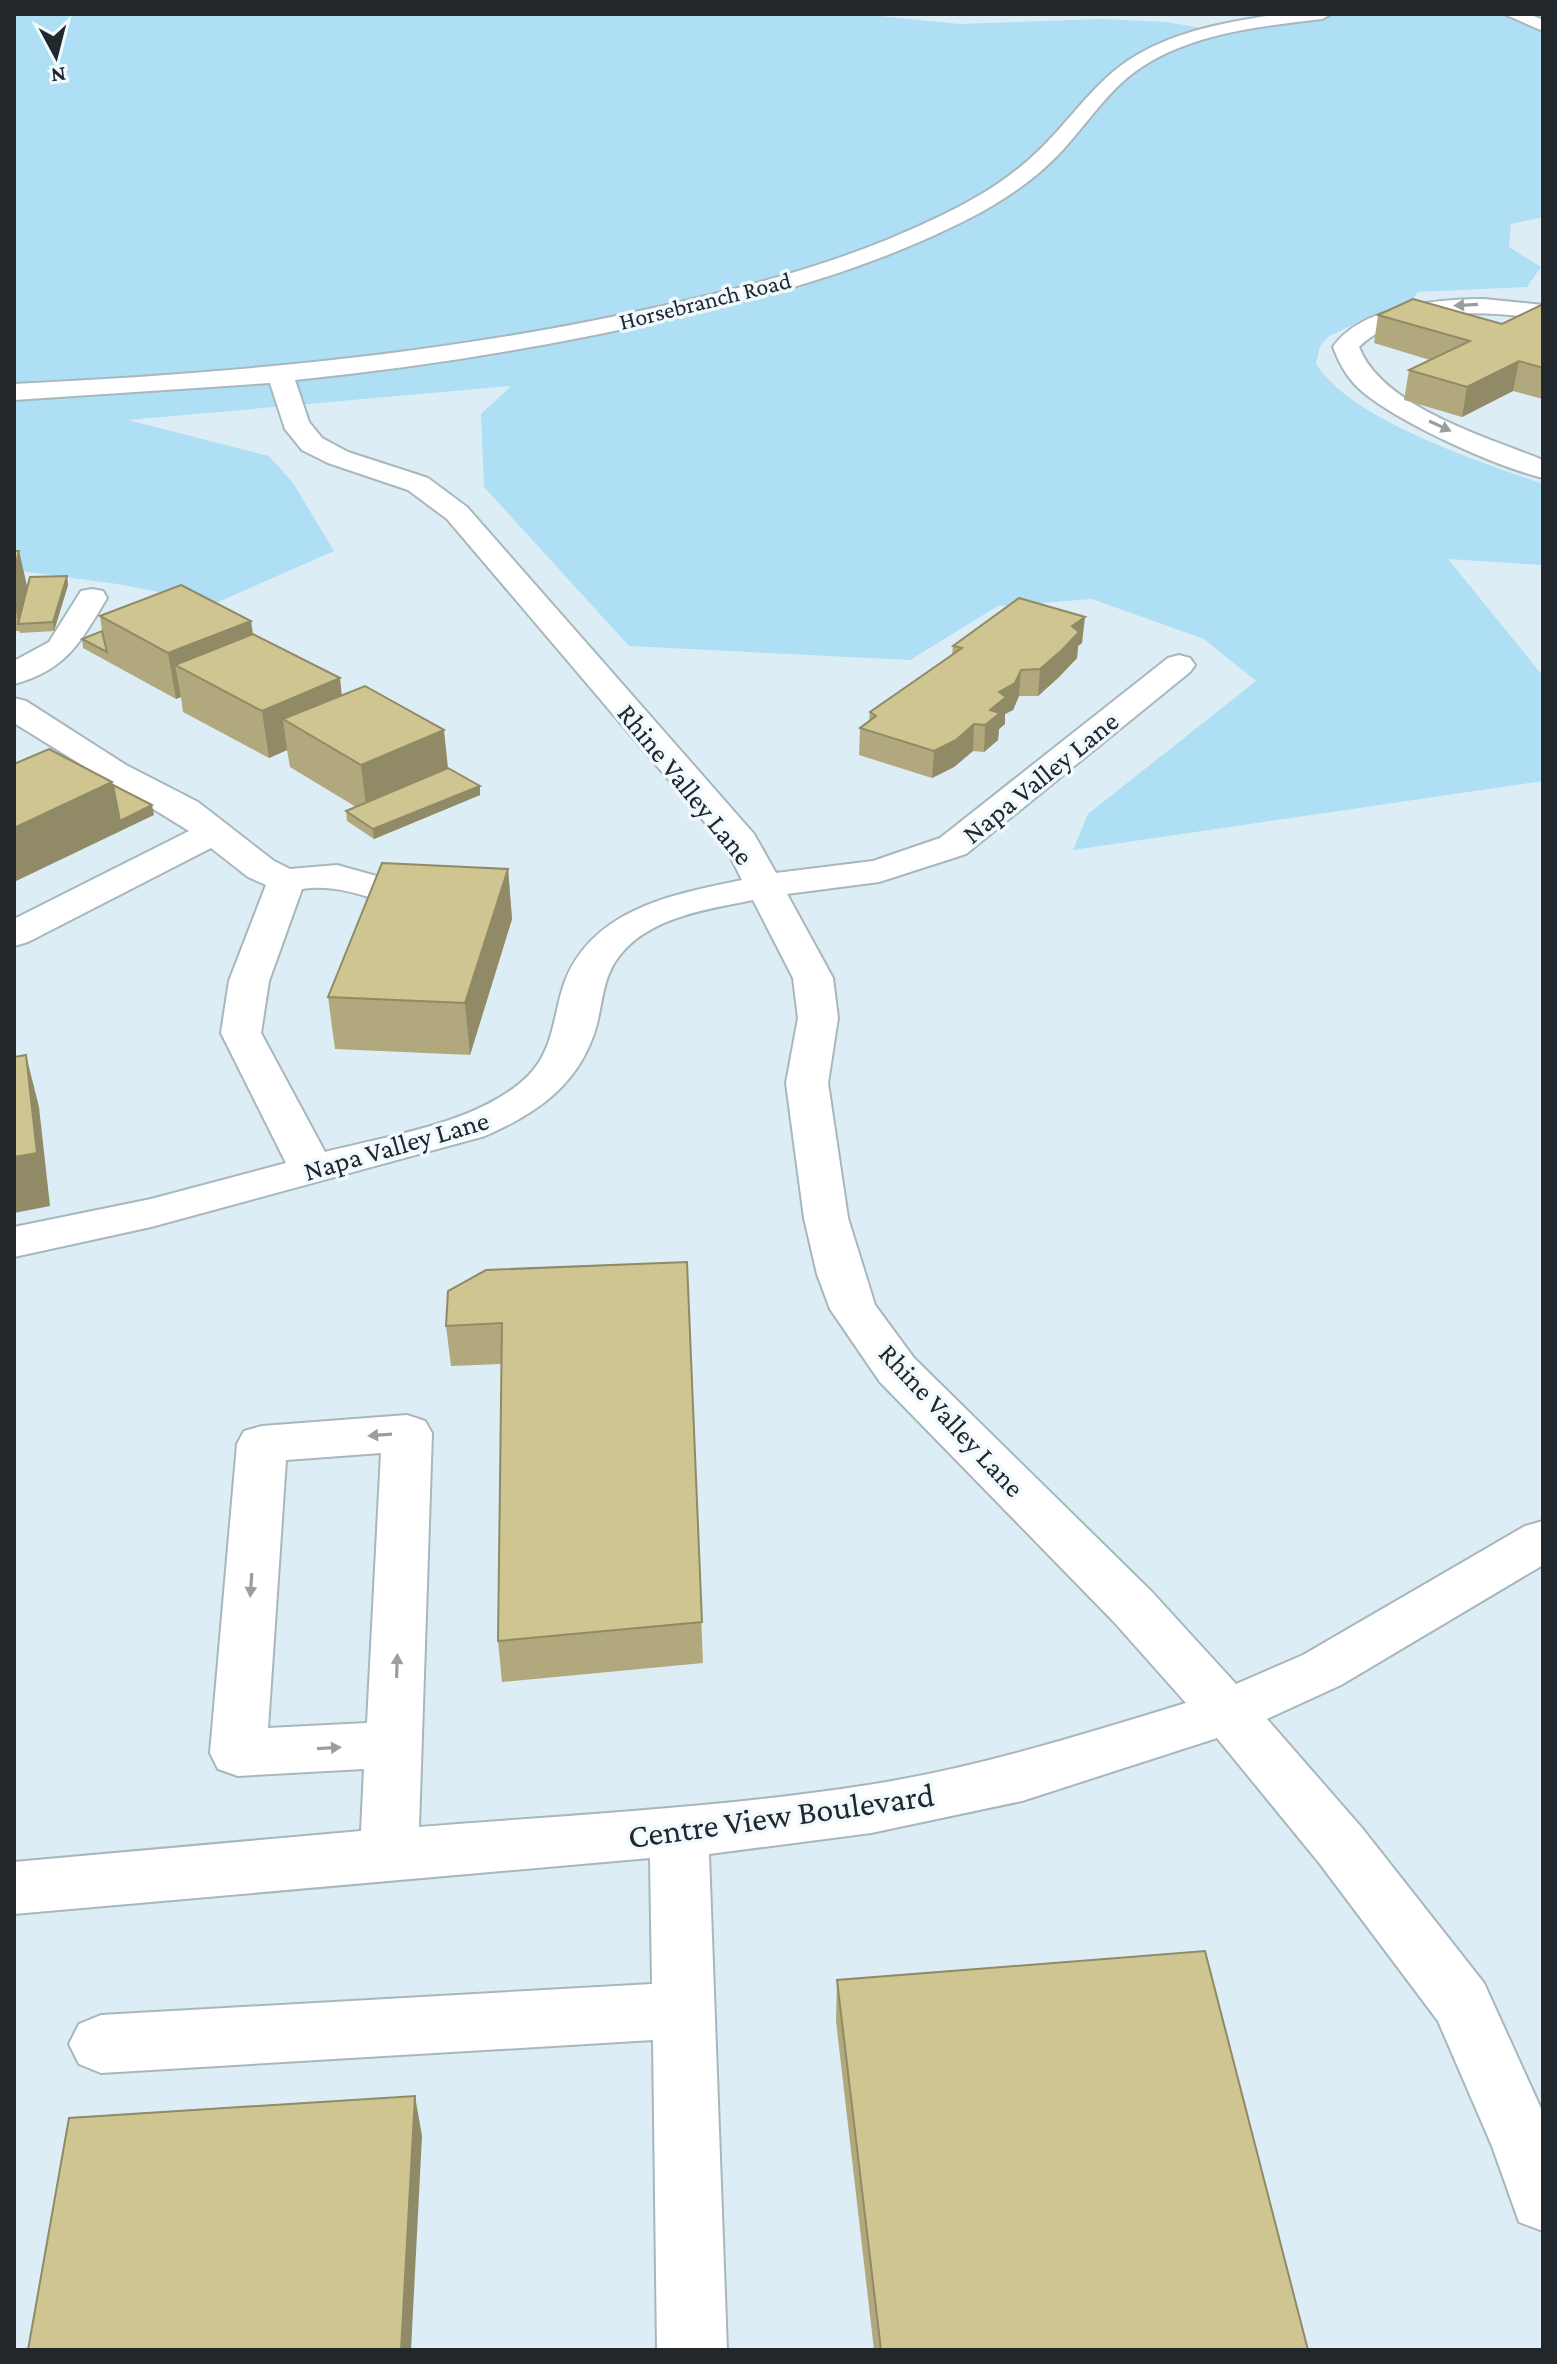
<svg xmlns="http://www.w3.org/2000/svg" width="1557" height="2364" viewBox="0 0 1557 2364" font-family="'Crimson Pro',serif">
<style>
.green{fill:#aedff4}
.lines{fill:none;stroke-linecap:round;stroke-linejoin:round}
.minor-casing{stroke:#a8b7be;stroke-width:4}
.minor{fill:#fff;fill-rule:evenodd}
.wall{fill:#b1a97d}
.shaded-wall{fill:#908a66}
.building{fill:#cec591;stroke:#908a66;stroke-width:2}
.oneway{fill:#9b9e9f}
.labels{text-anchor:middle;stroke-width:7;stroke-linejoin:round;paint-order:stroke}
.far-street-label{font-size:24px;fill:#21272a;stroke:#f0fafe}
.street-label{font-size:28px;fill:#21272a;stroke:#f0fafe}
.near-street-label{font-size:34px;fill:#21272a;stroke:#f0fafe}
</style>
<rect width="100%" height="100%" fill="#ddedf5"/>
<path class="green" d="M 14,14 L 860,14 L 959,24 L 1102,19 L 1166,22 L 1219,31 L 1322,14 L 1543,14 L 1543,217 L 1511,224 L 1509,247 L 1541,267 L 1527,287 L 1418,292 L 1407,306 L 1363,320 L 1329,336 L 1320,346 L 1316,364 C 1354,422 1479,461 1543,484 L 1543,565 L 1448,559 L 1543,676 L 1543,781 L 1073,850 L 1088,814 L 1256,681 L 1204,639 L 1092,599 L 998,606 L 910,660 L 629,646 L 484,487 L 481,414 L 511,386 L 128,420 L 269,456 L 293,483 L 334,551 L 216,603 L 117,584 L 14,570 Z"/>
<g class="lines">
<g class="minor-casing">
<g id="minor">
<path d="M 1280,14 L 1331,14 L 1322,19 C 1256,27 1180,34 1127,78 C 1101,100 1082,130 1058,155 C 1029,185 992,208 954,226 C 866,269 772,295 678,317 C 552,346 424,367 295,380 L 309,422 L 322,438 L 348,452 L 428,478 L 467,507 L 754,834 L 776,873 L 873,861 L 940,838 L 1168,658 L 1179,655 L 1190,658 L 1195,665 L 1190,672 L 966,854 L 879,882 L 787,894 L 833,978 L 838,1018 L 828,1083 L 848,1218 L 875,1305 L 914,1358 L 1152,1592 L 1236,1684 L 1303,1655 L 1525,1526 L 1543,1521 L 1543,1565 L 1341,1685 L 1267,1719 L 1362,1828 L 1484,1983 L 1543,2113 L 1543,2231 L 1519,2222 L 1492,2146 L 1438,2021 L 1320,1864 L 1217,1738 L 1022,1801 L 871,1833 L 709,1854 L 727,2350 L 657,2350 L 653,2040 L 101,2073 L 79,2064 L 69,2044 L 79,2024 L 101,2015 L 652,1984 L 650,1858 L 14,1914 L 14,1862 L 361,1831 L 364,1769 L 238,1776 L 218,1769 L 210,1753 L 237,1444 L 244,1431 L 262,1426 L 407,1415 L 425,1421 L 432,1433 L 419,1827 C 569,1815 720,1808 868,1785 C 977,1768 1081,1735 1186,1703 L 1114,1622 L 880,1382 L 830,1309 L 817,1274 L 804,1218 L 786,1083 L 798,1018 L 793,978 L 753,900 C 708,909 650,917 620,955 C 603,976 603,1000 597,1024 C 581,1083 538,1113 485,1136 L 151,1227 L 14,1257 L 14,1227 L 151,1199 L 286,1163 L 221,1033 L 229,981 L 266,885 L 248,877 L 211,848 L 28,942 L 14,946 L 14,919 L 189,831 L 14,723 L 14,698 L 26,701 L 126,765 L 198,802 L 274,861 L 290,869 L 337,865 L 409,885 L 445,891 L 451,899 L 445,907 C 396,919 356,880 302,889 L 269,981 L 261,1033 L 325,1152 C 388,1136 480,1123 528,1076 C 555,1049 553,1013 565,981 C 594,908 675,894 742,880 L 725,846 L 447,519 L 408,490 L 328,463 L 302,450 L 285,429 L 270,383 L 14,400 L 14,384 C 218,374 421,357 621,315 C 712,296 803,274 889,239 C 941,217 994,193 1035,154 C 1070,122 1095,79 1137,55 C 1179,30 1231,21 1280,14 ZM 381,1453 L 367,1723 L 268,1728 L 286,1460 Z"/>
<path d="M 1504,14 L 1529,14 L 1543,20 L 1543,31 Z"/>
<path d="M 1484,299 L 1543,305 L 1543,319 C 1489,311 1401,305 1359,347 C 1382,407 1487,437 1543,460 L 1543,478 C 1495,466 1402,424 1364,393 C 1348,380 1340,365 1333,347 C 1361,306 1438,299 1484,299 Z"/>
<path d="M 92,589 L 103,591 L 107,598 C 81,641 67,670 14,684 L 14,661 L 49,642 L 81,591 Z"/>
</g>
</g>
<use href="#minor" class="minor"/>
</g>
<g class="wall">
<path d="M 1543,304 L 1543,399 L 1513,391 L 1462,417 L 1404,400 L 1409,370 L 1430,360 L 1374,343 L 1378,315 L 1502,324 Z"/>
<path d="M 14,551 L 19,551 L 27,588 L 67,576 L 68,585 L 54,631 L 20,633 L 19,631 L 14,631 Z"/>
<path d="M 100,616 L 251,621 L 253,634 L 448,768 L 480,795 L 374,839 L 347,821 L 346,811 L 356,807 L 290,767 L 287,750 L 269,758 L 183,712 L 181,697 L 176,699 L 83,648 L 82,639 L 102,631 Z"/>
<path d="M 1082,643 L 1078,646 L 1077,658 L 1059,677 L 1038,696 L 1019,696 L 1013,710 L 1005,714 L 1005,724 L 999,729 L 998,740 L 984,752 L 973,751 L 954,767 L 932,778 L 859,755 L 860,728 L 869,721 L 870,712 L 952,655 L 953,646 Z"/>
<path d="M 508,869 L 512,919 L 470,1055 L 335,1049 L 328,997 Z"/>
<path d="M 687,1262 L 703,1663 L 502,1682 L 498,1641 L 501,1364 L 451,1366 L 446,1326 Z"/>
<path d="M 837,1980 L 1308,2350 L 874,2350 L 836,2021 Z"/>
</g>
<g class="shaded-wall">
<path d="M 1519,361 L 1513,391 L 1462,417 L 1467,387 Z"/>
<path d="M 19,551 L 29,595 L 19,624 L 14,602 L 14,572 Z"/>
<path d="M 67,576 L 68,585 L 54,631 L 53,622 Z"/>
<path d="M 1085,617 L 1082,643 L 1078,646 L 1077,658 L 1059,677 L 1038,696 L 1040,669 L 1072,626 Z"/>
<path d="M 251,621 L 257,666 L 175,665 L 181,697 L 176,699 L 168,653 Z"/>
<path d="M 1021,670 L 1019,696 L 1013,710 L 1005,714 L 1005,724 L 999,729 L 998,740 L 984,752 L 985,725 L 990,710 L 999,692 Z"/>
<path d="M 340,678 L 345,724 L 283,719 L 287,750 L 269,758 L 262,711 Z"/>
<path d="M 974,724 L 973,751 L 954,767 L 932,778 L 934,751 Z"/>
<path d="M 444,730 L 449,778 L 367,814 L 361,765 Z"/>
<path d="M 112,782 L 120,821 L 152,805 L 154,815 L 14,882 L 14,828 Z"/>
<path d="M 480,786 L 480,795 L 374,839 L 373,829 Z"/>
<path d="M 508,869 L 512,919 L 470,1055 L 465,1003 Z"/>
<path d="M 26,1055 L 39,1107 L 50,1206 L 14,1213 L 14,1157 Z"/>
<path d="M 415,2096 L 422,2136 L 411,2350 L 401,2350 Z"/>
</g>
<g class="building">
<path d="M 1413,299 L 1502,324 L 1543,304 L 1543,368 L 1519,361 L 1467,387 L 1409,370 L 1470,341 L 1378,315 Z"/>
<path d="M 14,551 L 19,551 L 14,572 Z"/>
<path d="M 67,576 L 53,622 L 18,624 L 30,577 Z"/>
<path d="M 181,585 L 251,621 L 168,653 L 100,616 Z"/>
<path d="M 1019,598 L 1085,617 L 1072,626 L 1079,632 L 1061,651 L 1040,669 L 1021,670 L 1015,683 L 999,692 L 1006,697 L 990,710 L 1000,713 L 985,725 L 974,724 L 956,740 L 934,751 L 860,728 L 876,716 L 870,712 L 962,648 L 953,646 Z"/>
<path d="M 102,631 L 107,652 L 82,639 Z"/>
<path d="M 253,634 L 340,678 L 262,711 L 175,665 Z"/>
<path d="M 365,686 L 444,730 L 361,765 L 283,719 Z"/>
<path d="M 49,749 L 112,782 L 14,828 L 14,764 Z"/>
<path d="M 448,768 L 480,786 L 373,829 L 346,811 Z"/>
<path d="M 113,785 L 152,805 L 120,821 Z"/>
<path d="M 382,863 L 508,869 L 465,1003 L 328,997 Z"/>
<path d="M 26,1055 L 37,1153 L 14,1157 L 14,1057 Z"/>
<path d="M 687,1262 L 702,1622 L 498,1641 L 502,1323 L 446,1326 L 448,1291 L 486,1270 Z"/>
<path d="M 1205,1951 L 1308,2350 L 881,2350 L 837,1980 Z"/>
<path d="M 415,2096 L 401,2350 L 28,2350 L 69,2118 Z"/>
</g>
<defs><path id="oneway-solid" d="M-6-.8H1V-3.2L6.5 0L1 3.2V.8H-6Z" transform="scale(2)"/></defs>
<g class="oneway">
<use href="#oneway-solid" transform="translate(1466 305) rotate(177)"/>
<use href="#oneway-solid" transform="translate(1440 426) rotate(25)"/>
<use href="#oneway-solid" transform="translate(380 1435) rotate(176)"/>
<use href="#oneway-solid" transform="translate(251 1585) rotate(94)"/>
<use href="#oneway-solid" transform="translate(397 1666) rotate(-88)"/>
<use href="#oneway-solid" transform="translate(329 1748) rotate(-3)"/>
</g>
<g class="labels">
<g class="far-street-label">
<text transform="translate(705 301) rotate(-14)" y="8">Horsebranch Road</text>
</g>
<g class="street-label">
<text transform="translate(1040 777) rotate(-39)" y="10">Napa Valley Lane</text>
<text transform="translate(686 784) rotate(51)" y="10">Rhine Valley Lane</text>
<text transform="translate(396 1145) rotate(-16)" y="10">Napa Valley Lane</text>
<text transform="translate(952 1420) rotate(47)" y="10">Rhine Valley Lane</text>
</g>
<g class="near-street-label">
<text transform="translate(781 1815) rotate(-8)" y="12">Centre View Boulevard</text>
</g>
</g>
<rect width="1557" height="2364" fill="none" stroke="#21272a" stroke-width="32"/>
<g transform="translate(56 56) rotate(173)" stroke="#f0fafe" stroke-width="6" paint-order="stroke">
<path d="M0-6L14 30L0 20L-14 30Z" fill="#21272a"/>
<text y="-12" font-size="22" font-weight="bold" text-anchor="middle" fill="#21272a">N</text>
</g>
</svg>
